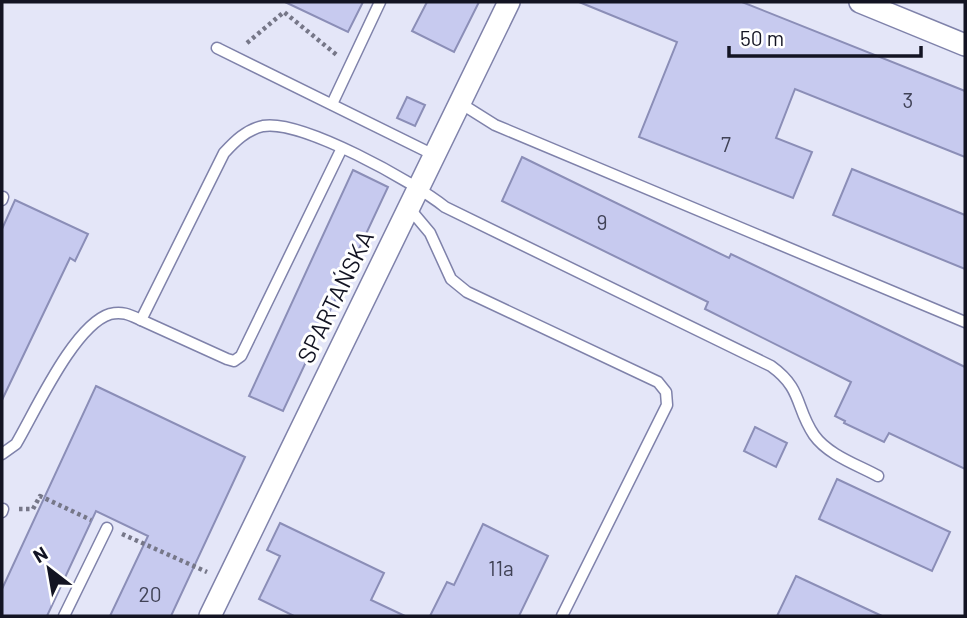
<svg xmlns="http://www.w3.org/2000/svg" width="967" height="618" viewBox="0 0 967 618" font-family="Barlow,sans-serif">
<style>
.building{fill:#c7caef;stroke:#8b8eb7;stroke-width:2}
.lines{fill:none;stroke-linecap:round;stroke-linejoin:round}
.service-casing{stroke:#7f82aa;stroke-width:13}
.minor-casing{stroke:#7f82aa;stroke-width:24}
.path{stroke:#767788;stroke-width:4.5;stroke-dasharray:3.5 3.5;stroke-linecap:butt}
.service{stroke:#fff;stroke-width:10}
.minor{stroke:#fff;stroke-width:21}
.labels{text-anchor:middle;stroke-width:6;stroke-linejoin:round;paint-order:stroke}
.number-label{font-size:21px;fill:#404256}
.street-label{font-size:24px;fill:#131423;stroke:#fff}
</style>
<rect width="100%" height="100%" fill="#e4e6f8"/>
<g class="building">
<path d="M 285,2 L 363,2 L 348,32 Z"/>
<path d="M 427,2 L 479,2 L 454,52 L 412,31 Z"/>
<path d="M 579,2 L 742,2 L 965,91 L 965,157 L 795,89 L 776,138 L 812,152 L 793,198 L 639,137 L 677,42 Z"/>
<path d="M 407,97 L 425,105 L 415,126 L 397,118 Z"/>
<path d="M 522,157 L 729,258 L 731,254 L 965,367 L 965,469 L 889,433 L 884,442 L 844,423 L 845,421 L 835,416 L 851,382 L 705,309 L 708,302 L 502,201 Z"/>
<path d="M 852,169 L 965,215 L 965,269 L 833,215 Z"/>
<path d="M 353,170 L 388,187 L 283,411 L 249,396 Z"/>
<path d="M 15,200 L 88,234 L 75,261 L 70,258 L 2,400 L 2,229 Z"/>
<path d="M 96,386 L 245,457 L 171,616 L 110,616 L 148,536 L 96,511 L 47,616 L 2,616 L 2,589 Z"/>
<path d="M 755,427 L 787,443 L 776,467 L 744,451 Z"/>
<path d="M 837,479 L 950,532 L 932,571 L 819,519 Z"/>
<path d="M 280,523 L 384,573 L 371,600 L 405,616 L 294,616 L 259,599 L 280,556 L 267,550 Z"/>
<path d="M 483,524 L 548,556 L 519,616 L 430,616 L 447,582 L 454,585 Z"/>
<path d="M 796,576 L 882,616 L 777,616 Z"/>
</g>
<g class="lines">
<g class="service-casing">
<g id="service">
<path d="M 217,48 L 434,155"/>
<path d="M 460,103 L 495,125 L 965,322"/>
<path d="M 332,104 L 380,2"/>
<path d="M 341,150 L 241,356 L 234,361 L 227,359 L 141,320 L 224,153 C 235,141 246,130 263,126 C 301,119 414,182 445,207 L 771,366 C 803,389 795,407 814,435 C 828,455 858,465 878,476"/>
<path d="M 2,200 L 3,197"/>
<path d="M 409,208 L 430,233 L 451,279 L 467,292 L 658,382 L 666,392 L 667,405 L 562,616"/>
<path d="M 2,454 L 16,444 C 35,412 74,325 110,314 C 123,311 130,315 141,320"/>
<path d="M 2,512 L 3,509"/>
<path d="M 64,616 L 107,528"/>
</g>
</g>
<g class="minor-casing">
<g id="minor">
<path d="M 860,2 L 965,45"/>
<path d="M 210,616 L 509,2"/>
</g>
</g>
<g class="path">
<path d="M 247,43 L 284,12 L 338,56"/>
<path d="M 19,509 L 33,509 L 40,496 L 91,520"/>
<path d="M 122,534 L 207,572"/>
</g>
<use href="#service" class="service"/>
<use href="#minor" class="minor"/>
</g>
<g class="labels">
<g class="number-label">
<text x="908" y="108">3</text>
<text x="726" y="152">7</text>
<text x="602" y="230">9</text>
<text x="501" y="576">11a</text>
<text x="150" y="602">20</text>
</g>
<g class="street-label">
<text transform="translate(336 297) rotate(-64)" y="8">SPARTAŃSKA</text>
</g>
</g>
<rect width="967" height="618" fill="none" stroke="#131423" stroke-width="7"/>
<g transform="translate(49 569) rotate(329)" stroke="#ffffff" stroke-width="5" paint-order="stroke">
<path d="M0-5L12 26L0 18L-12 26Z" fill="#131423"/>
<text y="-10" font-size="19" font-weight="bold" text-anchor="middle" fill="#131423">N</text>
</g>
<path d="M729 46v10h192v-10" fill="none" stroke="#131423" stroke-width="3.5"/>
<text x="740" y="46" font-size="21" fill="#131423" stroke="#ffffff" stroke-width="5" paint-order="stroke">50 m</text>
</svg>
